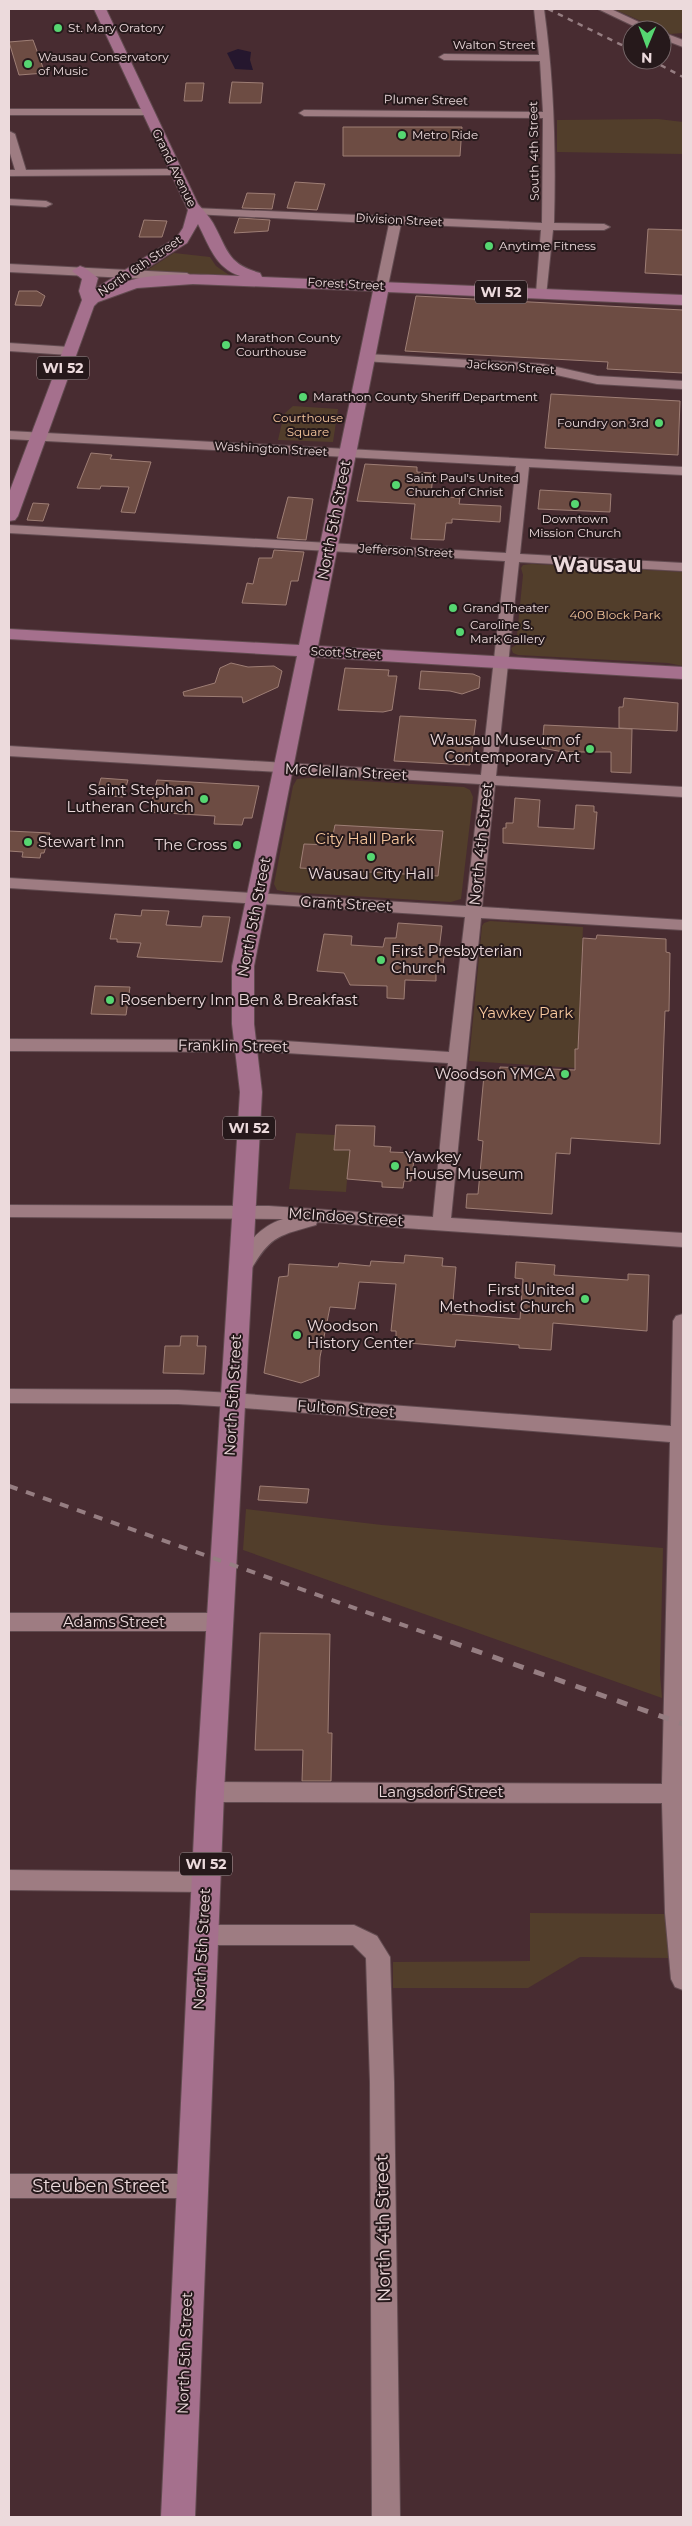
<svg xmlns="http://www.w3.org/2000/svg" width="692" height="2526" viewBox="0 0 692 2526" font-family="Montserrat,sans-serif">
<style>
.green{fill:#523e2b}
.water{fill:#25172e}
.building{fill:#6d4c43;stroke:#9e7e75}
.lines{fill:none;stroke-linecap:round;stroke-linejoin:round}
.minor-casing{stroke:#624b50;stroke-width:2}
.major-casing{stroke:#624b50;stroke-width:2}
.minor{fill:#9e7c82;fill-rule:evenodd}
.major{fill:#a5708d;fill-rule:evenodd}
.rail-far2{stroke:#967e82;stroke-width:2.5;stroke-dasharray:5.5 5.5;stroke-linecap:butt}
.rail-far1{stroke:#967e82;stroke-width:4;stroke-dasharray:9 9;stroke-linecap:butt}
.rail{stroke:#967e82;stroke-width:5;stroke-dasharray:11 11;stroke-linecap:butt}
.poi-dot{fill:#56d671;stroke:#26191b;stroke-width:2}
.labels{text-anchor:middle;stroke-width:4;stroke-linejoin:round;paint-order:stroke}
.far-poi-label{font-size:12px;fill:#ecdadc;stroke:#26191b;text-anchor:start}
.far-street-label{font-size:12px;fill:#ecdadc;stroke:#26191b}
.far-park-label{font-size:12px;fill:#f7c79d;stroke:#26191b}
.shield{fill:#26191b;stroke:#b1a0a2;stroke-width:1}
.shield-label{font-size:14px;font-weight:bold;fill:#ecdadc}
.street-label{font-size:15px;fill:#ecdadc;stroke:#26191b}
.poi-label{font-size:15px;fill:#ecdadc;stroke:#26191b;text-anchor:end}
.park-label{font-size:15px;fill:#f7c79d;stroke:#26191b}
.near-street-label{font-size:18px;fill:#ecdadc;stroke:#26191b}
.far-town-label{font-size:21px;font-weight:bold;fill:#ecdadc;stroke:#26191b}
</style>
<rect width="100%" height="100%" fill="#482c31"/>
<g class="green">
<path d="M 614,9 L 683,9 L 683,33 L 670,34 Z"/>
<path d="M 658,119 L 683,122 L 683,154 L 557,152 L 557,120 Z"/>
<path d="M 174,253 L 210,257 L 216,266 L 229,275 L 153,273 L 149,269 Z"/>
<path d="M 293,406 L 338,409 L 333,442 L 278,440 L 284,414 Z"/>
<path d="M 532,564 L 683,572 L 683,666 L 668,663 L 518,655 L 513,653 L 511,648 L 516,645 L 523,575 L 521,568 L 523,565 Z"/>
<path d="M 309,778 L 464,787 L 470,790 L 473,797 L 461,899 L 451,902 L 287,892 L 277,890 L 274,884 L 293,786 L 297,779 Z"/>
<path d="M 490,921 L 583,927 L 578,1047 L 575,1068 L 469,1061 L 482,926 L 484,923 Z"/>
<path d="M 296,1133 L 335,1135 L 334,1150 L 356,1151 L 348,1168 L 346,1192 L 289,1189 Z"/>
<path d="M 246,1509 L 382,1525 L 663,1548 L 660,1674 L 662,1698 L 243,1550 Z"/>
<path d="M 530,1913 L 665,1914 L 669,1958 L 580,1957 L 528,1988 L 393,1988 L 393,1962 L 530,1961 Z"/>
</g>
<path class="water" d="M 238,49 L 251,52 L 250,60 L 253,70 L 235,69 L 227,53 Z"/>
<g class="building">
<path d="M 33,40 L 45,73 L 19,75 L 9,42 Z"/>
<path d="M 232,82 L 263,83 L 261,103 L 229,103 Z"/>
<path d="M 186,83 L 204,83 L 202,101 L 184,101 Z"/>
<path d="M 343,127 L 462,127 L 460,156 L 343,156 Z"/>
<path d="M 295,182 L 325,184 L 317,210 L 287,208 Z"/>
<path d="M 247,193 L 275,194 L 272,209 L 242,208 Z"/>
<path d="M 239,218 L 270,220 L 268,231 L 234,233 Z"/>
<path d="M 144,220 L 167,221 L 162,237 L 139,237 Z"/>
<path d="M 648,229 L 683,230 L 683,275 L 645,273 Z"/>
<path d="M 19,291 L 37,291 L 45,296 L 41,306 L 15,305 Z"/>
<path d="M 416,296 L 683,310 L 683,373 L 607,369 L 608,362 L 405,351 Z"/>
<path d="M 551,394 L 680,401 L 678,455 L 545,448 Z"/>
<path d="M 91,453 L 112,455 L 110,459 L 151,462 L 135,513 L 121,512 L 129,487 L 101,486 L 100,489 L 77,488 Z"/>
<path d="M 365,464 L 417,467 L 417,472 L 433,473 L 431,496 L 460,498 L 459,504 L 501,506 L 500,522 L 452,519 L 452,523 L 446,523 L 444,540 L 411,539 L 415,504 L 357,501 Z"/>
<path d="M 540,490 L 611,494 L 610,512 L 538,509 Z"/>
<path d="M 288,497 L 313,499 L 306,540 L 277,538 Z"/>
<path d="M 33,503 L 49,504 L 43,521 L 27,520 Z"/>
<path d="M 274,550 L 304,552 L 298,581 L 291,581 L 286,605 L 242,603 L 247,583 L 253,584 L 259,558 L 272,558 Z"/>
<path d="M 231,663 L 248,667 L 274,666 L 282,671 L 278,687 L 243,703 L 242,697 L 184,696 L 183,692 L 215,683 L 220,668 Z"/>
<path d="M 345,668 L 389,670 L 388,676 L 397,676 L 392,710 L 383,712 L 338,710 Z"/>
<path d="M 421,671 L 473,674 L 480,677 L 479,688 L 462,694 L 450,691 L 419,689 Z"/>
<path d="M 624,698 L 678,703 L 677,731 L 619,728 L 619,707 L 623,707 Z"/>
<path d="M 400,716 L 476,720 L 470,765 L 394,761 Z"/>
<path d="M 544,725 L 632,729 L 631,773 L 611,772 L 611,752 L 563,752 L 542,748 Z"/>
<path d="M 101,778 L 128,780 L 123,797 L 96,795 Z"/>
<path d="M 157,780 L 259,786 L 252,818 L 244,818 L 242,825 L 214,824 L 215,816 L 149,812 Z"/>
<path d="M 515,798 L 540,800 L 538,827 L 574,829 L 576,805 L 594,806 L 594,812 L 597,812 L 594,849 L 503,843 L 503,828 L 506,828 L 506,823 L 513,823 Z"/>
<path d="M 335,825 L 443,831 L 438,876 L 300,868 L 304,844 L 331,845 Z"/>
<path d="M 9,831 L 50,833 L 44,853 L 41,853 L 40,858 L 22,857 L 23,852 L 9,851 Z"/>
<path d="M 142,910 L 169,911 L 166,925 L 201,927 L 203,916 L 230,917 L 222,962 L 137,957 L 141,943 L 117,942 L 117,939 L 110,939 L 115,914 L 141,916 Z"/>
<path d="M 398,923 L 442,926 L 439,950 L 445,951 L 442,970 L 436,970 L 436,981 L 405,980 L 404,999 L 387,998 L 387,986 L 350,985 L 344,973 L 317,971 L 324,934 L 352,936 L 351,945 L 383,947 L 385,938 L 396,938 Z"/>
<path d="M 597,935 L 666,939 L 666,952 L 670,953 L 669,1011 L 665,1011 L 660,1144 L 571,1138 L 570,1154 L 556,1153 L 552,1214 L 466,1208 L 467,1194 L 478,1194 L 483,1141 L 478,1140 L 484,1075 L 499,1076 L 500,1067 L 575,1070 L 575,1049 L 578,1049 L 583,938 L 596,939 Z"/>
<path d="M 95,986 L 130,987 L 126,1015 L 91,1014 Z"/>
<path d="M 336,1125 L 375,1126 L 374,1146 L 391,1147 L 390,1152 L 415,1153 L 411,1181 L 404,1181 L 403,1188 L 382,1187 L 382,1182 L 347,1179 L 350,1150 L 334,1150 Z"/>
<path d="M 405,1255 L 443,1258 L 442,1266 L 456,1267 L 452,1314 L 520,1319 L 523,1279 L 515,1278 L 516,1262 L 555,1265 L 554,1275 L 628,1280 L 628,1274 L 649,1275 L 647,1331 L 553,1323 L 551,1350 L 519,1348 L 519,1345 L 456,1340 L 455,1347 L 408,1343 L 406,1339 L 396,1338 L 396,1331 L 391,1331 L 396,1284 L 359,1282 L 355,1309 L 330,1307 L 320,1357 L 319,1376 L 301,1383 L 264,1373 L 279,1277 L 288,1276 L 289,1264 L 338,1267 L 339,1263 L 370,1266 L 371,1261 L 404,1263 Z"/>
<path d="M 181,1336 L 198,1336 L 197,1346 L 206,1346 L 204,1374 L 163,1373 L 165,1346 L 180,1346 Z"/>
<path d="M 260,1486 L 309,1489 L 307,1503 L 258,1500 Z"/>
<path d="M 260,1633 L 330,1634 L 328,1733 L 332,1733 L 331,1781 L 302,1781 L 303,1750 L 255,1750 Z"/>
</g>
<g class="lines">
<g class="minor-casing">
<g id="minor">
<path d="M 534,9 L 544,9 C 554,80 556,151 554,223 L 604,224 L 610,227 L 604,230 L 553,230 L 546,296 L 538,296 L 536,293 L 541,230 L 401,224 L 388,286 L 382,290 L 376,286 L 389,224 L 194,214 L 188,211 L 194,208 L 542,223 L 543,118 L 304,116 L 299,113 L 304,110 L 543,112 L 540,61 L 444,60 L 439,57 L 444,54 L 539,55 Z"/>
<path d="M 598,9 L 611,9 L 656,30 L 642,30 Z"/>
<path d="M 662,32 L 683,40 L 683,47 L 662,39 Z"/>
<path d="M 9,109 L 148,109 L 153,112 L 148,115 L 9,115 Z"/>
<path d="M 9,131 L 15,134 L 26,170 L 176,169 L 182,172 L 176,175 L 9,176 L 9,170 L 15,170 L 9,150 Z"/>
<path d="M 9,199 L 46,201 L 52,204 L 46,207 L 9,205 Z"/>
<path d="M 9,264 L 187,273 L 193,277 L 187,281 L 9,272 Z"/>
<path d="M 9,343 L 69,347 L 75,351 L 69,355 L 9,351 Z"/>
<path d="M 367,354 L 543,364 L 597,376 L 683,381 L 683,389 L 597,384 L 543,372 L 363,361 L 361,358 L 363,355 Z"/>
<path d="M 9,431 L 683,467 L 683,475 L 529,467 L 520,554 L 683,563 L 683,571 L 519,562 L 496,776 L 683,787 L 683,797 L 495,785 L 482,907 L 683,920 L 683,930 L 481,918 L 451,1218 L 683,1233 L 683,1247 L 317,1222 L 316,1225 C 277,1236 270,1236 249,1273 L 242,1275 L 235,1273 L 233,1268 C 245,1246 258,1227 283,1219 L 9,1217 L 9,1205 L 269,1206 L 433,1217 L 448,1063 L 270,1052 L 9,1051 L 9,1039 L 270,1040 L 449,1052 L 465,917 L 9,888 L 9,878 L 466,906 L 480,784 L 9,756 L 9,746 L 481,775 L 505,561 L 9,533 L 9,525 L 506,553 L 516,466 L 9,439 Z"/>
<path d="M 683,1314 L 683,1990 L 675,1987 L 671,1979 L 665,1913 L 662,1803 L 210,1802 L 202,1799 L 199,1792 L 202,1785 L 210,1782 L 662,1784 L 670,1442 L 232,1407 L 178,1404 L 9,1403 L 9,1389 L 178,1390 L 232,1393 L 671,1426 L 673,1321 L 676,1316 Z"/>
<path d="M 9,1613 L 220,1613 L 227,1616 L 231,1622 L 227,1628 L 220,1631 L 9,1631 Z"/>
<path d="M 9,1870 L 205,1872 L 213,1875 L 216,1882 L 213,1889 L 205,1892 L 9,1890 Z"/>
<path d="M 203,1925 L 354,1925 L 377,1936 L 390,1957 L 394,2082 L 400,2517 L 372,2517 L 370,2082 L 366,1958 L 353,1945 L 203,1945 L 195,1942 L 191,1935 L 195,1928 Z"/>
<path d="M 9,2174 L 191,2174 L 200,2177 L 204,2186 L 200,2195 L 191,2198 L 9,2198 Z"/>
</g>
</g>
<g class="major-casing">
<path id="major" d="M 94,9 L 106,9 L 198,204 C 203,210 209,216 213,223 C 228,250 227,264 260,273 L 262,277 L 683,295 L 683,305 L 388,292 L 318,646 L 683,667 L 683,679 L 315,657 L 254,966 L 254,1024 L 262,1092 L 224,1792 L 195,2517 L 161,2517 L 196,1792 L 240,1092 L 232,1024 L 232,966 L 297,656 L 9,639 L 9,629 L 299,645 L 373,291 L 193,284 L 137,288 L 98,302 L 94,306 L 18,516 L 15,520 L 9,521 L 9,493 L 82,300 L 79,291 L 82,279 L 72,271 L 80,266 L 85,268 L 98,278 L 95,289 L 177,237 L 183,228 L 188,210 ZM 198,224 C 209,245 215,268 240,276 C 206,275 156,271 125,282 L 187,243 Z"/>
</g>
<use href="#minor" class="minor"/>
<use href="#major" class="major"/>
<g class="rail-far2">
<path d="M 548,9 L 632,50"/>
<path d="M 651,60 L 683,77"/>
</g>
<path class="rail-far1" d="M 9,1486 L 454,1643"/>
<path class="rail" d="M 451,1642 L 683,1724"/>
</g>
<g class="poi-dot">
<circle cx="58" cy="28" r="5"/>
<circle cx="28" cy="64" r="5"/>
<circle cx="402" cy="135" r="5"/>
<circle cx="489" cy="246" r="5"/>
<circle cx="226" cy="345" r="5"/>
<circle cx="303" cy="397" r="5"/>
<circle cx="659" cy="423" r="5"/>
<circle cx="396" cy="485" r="5"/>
<circle cx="575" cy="504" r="5"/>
<circle cx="453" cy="608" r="5"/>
<circle cx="460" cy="632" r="5"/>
<circle cx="590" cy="749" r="5"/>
<circle cx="204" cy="799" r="5"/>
<circle cx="28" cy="842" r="5"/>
<circle cx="237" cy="845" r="5"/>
<circle cx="371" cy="857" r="5"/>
<circle cx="381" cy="960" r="5"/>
<circle cx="110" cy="1000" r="5"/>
<circle cx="565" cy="1074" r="5"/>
<circle cx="395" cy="1166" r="5"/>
<circle cx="585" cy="1299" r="5"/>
<circle cx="297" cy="1335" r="5"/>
</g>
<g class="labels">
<g class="far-poi-label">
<text x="68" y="32">St. Mary Oratory</text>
<text x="38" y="61">Wausau Conservatory<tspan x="38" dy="14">of Music</tspan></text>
<text x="412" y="139">Metro Ride</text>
<text x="499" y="250">Anytime Fitness</text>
<text x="236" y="342">Marathon County<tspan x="236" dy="14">Courthouse</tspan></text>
<text x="313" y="401">Marathon County Sheriff Department</text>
<text x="649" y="427" text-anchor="end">Foundry on 3rd</text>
<text x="406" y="482">Saint Paul's United<tspan x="406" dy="14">Church of Christ</tspan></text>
<text x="575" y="523" text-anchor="middle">Downtown<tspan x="575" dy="14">Mission Church</tspan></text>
<text x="463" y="612">Grand Theater</text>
<text x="470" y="629">Caroline S.<tspan x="470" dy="14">Mark Gallery</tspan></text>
</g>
<g class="far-street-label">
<text x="494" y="49">Walton Street</text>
<text transform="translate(426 100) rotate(1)" y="4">Plumer Street</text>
<text transform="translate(534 151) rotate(-91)" y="4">South 4th Street</text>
<text transform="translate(174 168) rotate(64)" y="4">Grand Avenue</text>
<text transform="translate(399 220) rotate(3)" y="4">Division Street</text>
<text transform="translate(140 266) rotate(-34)" y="4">North 6th Street</text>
<text transform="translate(346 284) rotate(3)" y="4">Forest Street</text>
<text transform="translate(511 367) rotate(4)" y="4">Jackson Street</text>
<text transform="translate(271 449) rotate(3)" y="4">Washington Street</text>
<text transform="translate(406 551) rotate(3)" y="4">Jefferson Street</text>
<text transform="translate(346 653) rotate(3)" y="4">Scott Street</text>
</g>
<g class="far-park-label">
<text x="308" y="422">Courthouse<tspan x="308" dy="14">Square</tspan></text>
<text x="615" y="619">400 Block Park</text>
</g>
<g class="shield">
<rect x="475" y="280.5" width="52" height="23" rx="4"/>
<rect x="37" y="356.5" width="52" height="23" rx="4"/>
<rect x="223" y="1116.5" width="52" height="23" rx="4"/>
<rect x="180" y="1852.5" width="52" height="23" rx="4"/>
</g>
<g class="shield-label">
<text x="501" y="297">WI 52</text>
<text x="63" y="373">WI 52</text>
<text x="249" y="1133">WI 52</text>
<text x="206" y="1869">WI 52</text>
</g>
<g class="street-label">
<text transform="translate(334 520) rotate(-79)" y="5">North 5th Street</text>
<text transform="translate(346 772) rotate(3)" y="5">McClellan Street</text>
<text transform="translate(481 844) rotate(-84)" y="5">North 4th Street</text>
<text transform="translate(346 904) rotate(3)" y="5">Grant Street</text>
<text transform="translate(254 917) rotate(-79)" y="5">North 5th Street</text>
<text transform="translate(233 1046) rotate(1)" y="5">Franklin Street</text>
<text transform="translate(346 1217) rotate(4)" y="5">McIndoe Street</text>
<text transform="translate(233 1395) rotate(-87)" y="5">North 5th Street</text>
<text transform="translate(346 1409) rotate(4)" y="5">Fulton Street</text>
<text x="114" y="1627">Adams Street</text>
<text x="441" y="1797">Langsdorf Street</text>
<text transform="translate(202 1949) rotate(-87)" y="5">North 5th Street</text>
<text transform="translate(185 2353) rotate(-88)" y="5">North 5th Street</text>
</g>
<g class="poi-label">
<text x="580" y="745">Wausau Museum of<tspan x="580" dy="17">Contemporary Art</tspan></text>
<text x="194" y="795">Saint Stephan<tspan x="194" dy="17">Lutheran Church</tspan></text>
<text x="38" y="847" text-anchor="start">Stewart Inn</text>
<text x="227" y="850">The Cross</text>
<text x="371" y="879" text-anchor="middle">Wausau City Hall</text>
<text x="391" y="956" text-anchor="start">First Presbyterian<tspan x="391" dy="17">Church</tspan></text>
<text x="120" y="1005" text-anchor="start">Rosenberry Inn Ben &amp; Breakfast</text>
<text x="555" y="1079">Woodson YMCA</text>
<text x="405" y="1162" text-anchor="start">Yawkey<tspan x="405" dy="17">House Museum</tspan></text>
<text x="575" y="1295">First United<tspan x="575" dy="17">Methodist Church</tspan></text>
<text x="307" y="1331" text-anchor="start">Woodson<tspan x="307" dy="17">History Center</tspan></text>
</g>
<g class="park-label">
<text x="365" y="844">City Hall Park</text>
<text x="526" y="1018">Yawkey Park</text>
</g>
<g class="near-street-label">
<text x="100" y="2192">Steuben Street</text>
<text transform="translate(383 2228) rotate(-91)" y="6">North 4th Street</text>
</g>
<g class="far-town-label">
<text x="597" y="572">Wausau</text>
</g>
</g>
<rect width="692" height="2526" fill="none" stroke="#ecdadc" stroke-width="20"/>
<g transform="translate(647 45) rotate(181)"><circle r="24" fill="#26191b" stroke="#756668"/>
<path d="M0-4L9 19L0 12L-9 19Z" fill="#56d671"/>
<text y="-8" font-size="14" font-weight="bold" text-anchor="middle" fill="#ecdadc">N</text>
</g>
</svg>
